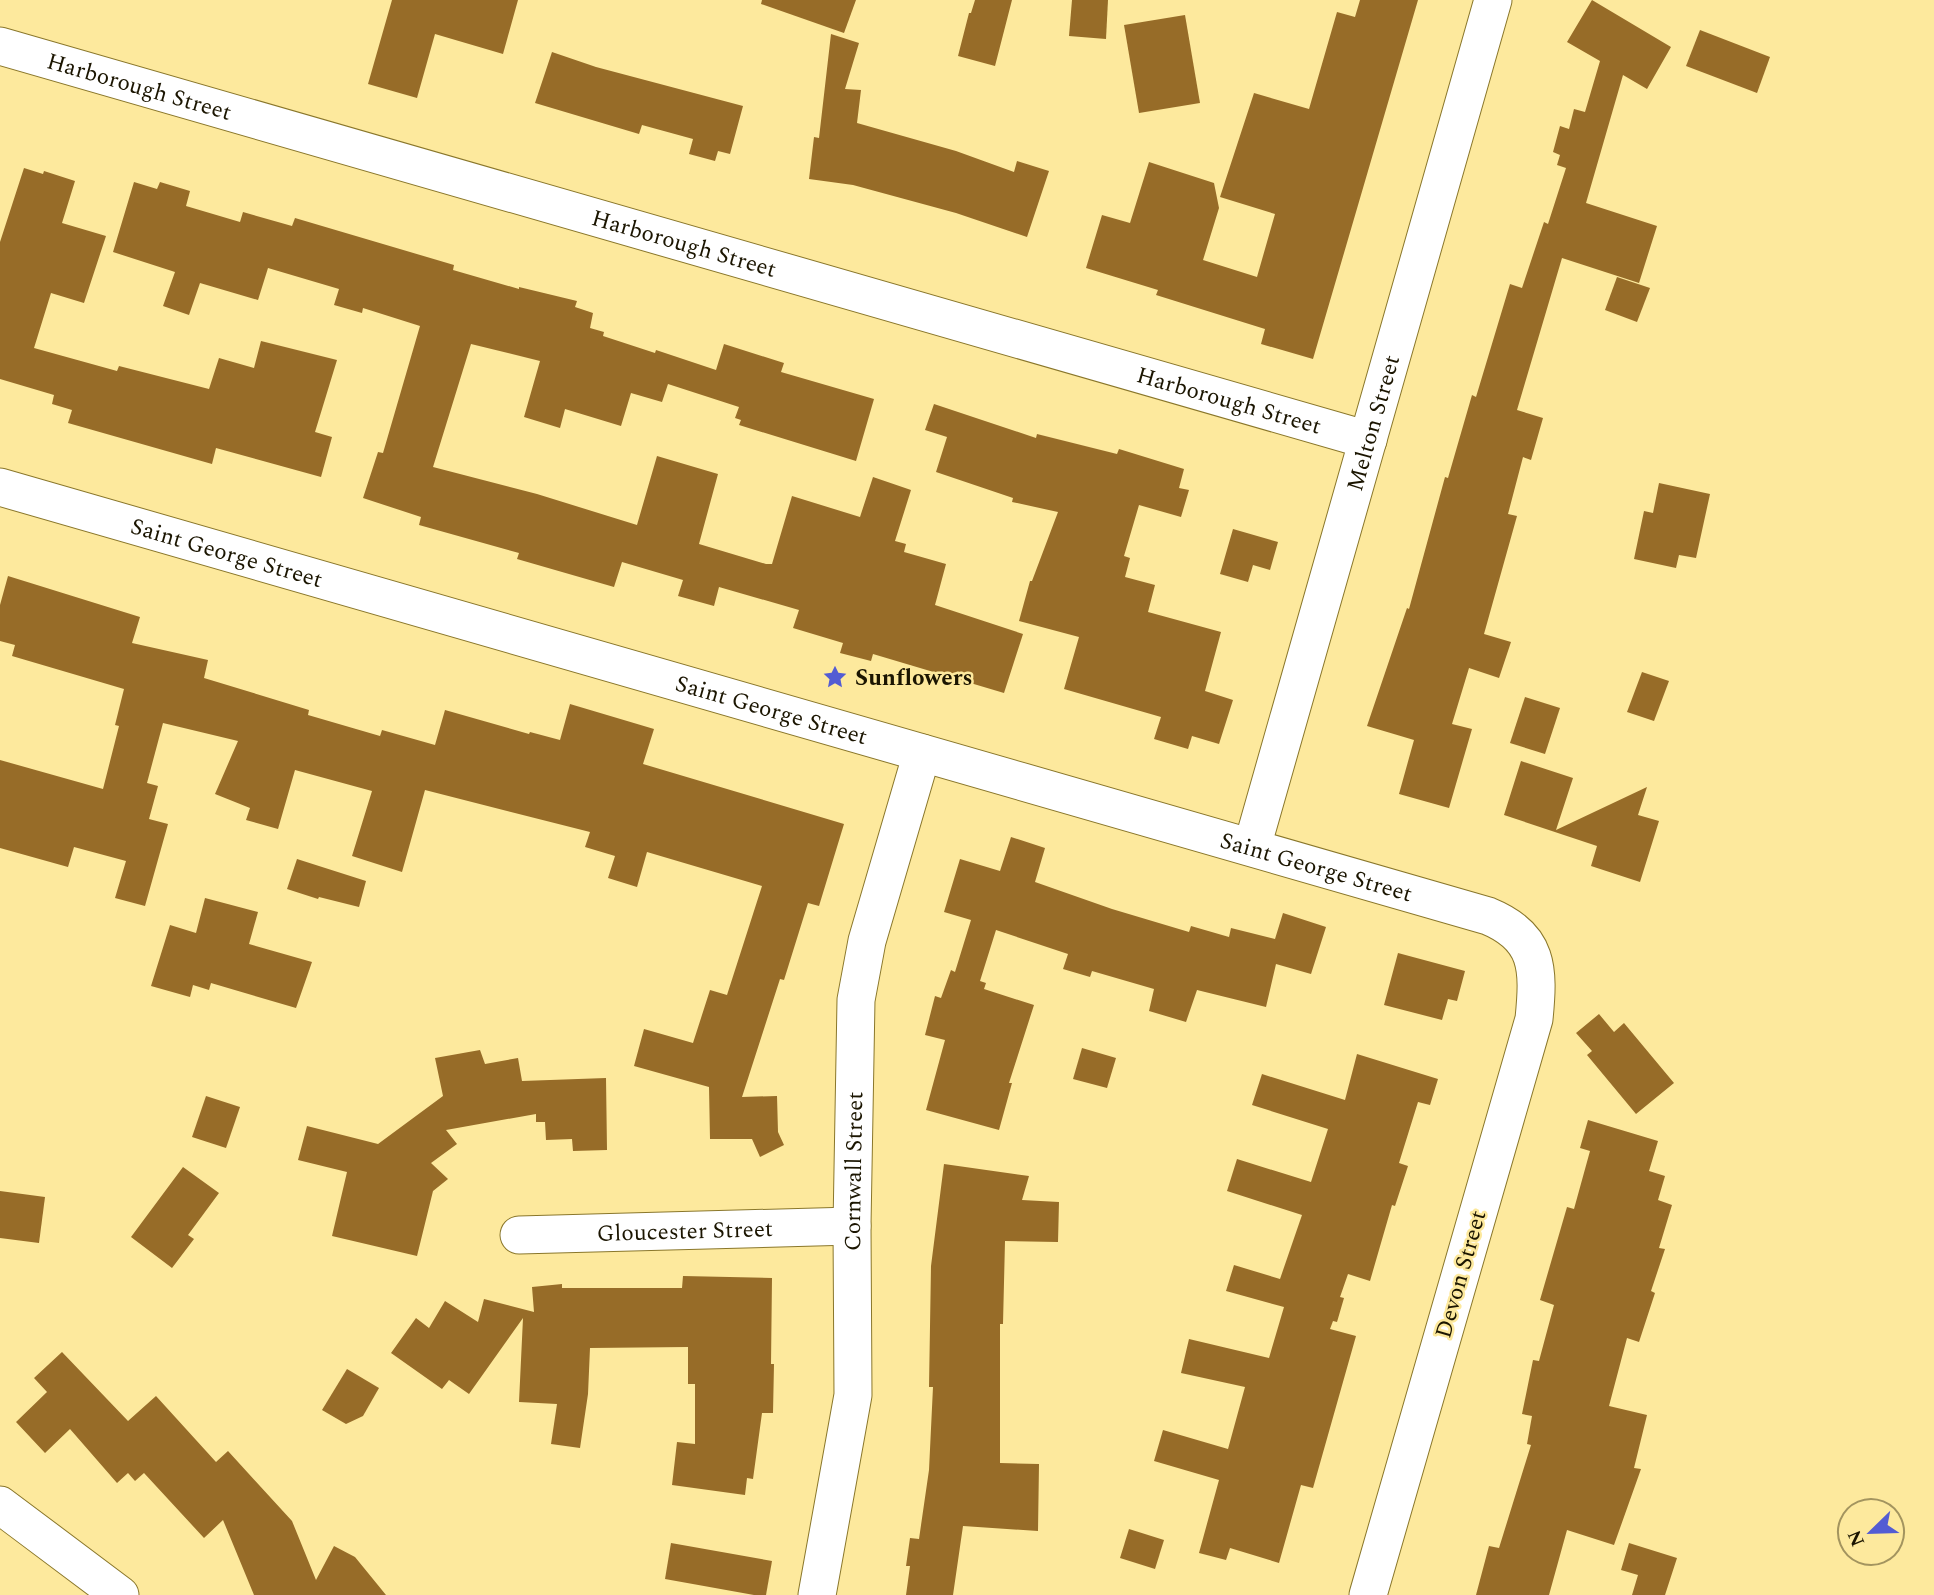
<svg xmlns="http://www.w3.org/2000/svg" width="1934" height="1595" viewBox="0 0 1934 1595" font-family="Spectral,serif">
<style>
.building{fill:#976c28}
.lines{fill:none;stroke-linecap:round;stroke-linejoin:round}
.minor-casing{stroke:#8a772b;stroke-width:39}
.minor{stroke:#fff;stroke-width:37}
.labels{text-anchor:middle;stroke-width:5;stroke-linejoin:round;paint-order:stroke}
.street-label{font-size:23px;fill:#1b1501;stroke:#fde99d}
.poi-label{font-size:23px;font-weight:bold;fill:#1b1501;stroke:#fde99d;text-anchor:start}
</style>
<rect width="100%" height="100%" fill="#fde99d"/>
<g class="building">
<path d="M 392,0 L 518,0 L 503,54 L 435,34 L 417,98 L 368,84 Z"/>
<path d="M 762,0 L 856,0 L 844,33 L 761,4 Z"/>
<path d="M 975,0 L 1012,0 L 995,66 L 958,56 L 969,13 L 971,13 Z"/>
<path d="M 1072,0 L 1108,0 L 1106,39 L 1069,36 Z"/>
<path d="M 1360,0 L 1418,0 L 1313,359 L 1261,344 L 1265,329 L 1156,295 L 1158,290 L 1086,268 L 1102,215 L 1130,223 L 1149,162 L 1214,183 L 1219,208 L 1203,260 L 1257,277 L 1275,214 L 1220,197 L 1254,93 L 1309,109 L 1337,12 L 1355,17 Z"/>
<path d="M 1592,0 L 1671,47 L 1647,89 L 1623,75 L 1586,203 L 1657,226 L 1639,283 L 1562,258 L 1517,410 L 1543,418 L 1531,460 L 1523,457 L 1508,514 L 1517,516 L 1484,634 L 1511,642 L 1499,678 L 1469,668 L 1452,724 L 1472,729 L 1449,808 L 1399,794 L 1414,740 L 1367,726 L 1407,608 L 1409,609 L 1445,477 L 1448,478 L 1472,395 L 1476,397 L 1510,284 L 1522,288 L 1544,222 L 1548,224 L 1566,168 L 1557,165 L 1560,155 L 1553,152 L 1560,126 L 1569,129 L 1574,109 L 1585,112 L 1600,61 L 1567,42 Z"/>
<path d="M 1185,15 L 1200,103 L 1139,113 L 1124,25 Z"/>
<path d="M 1700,30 L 1770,57 L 1757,93 L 1686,66 Z"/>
<path d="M 831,34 L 859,43 L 845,89 L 861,90 L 857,123 L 956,151 L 1014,172 L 1017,161 L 1049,171 L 1027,237 L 956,213 L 853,185 L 809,179 L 814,137 L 819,138 Z"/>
<path d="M 552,52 L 596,67 L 743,106 L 730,154 L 718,151 L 715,161 L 689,154 L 693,139 L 642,125 L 639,134 L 535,103 Z"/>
<path d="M 24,168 L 43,174 L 44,171 L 75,181 L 62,223 L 106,236 L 84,303 L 51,293 L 34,348 L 117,371 L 119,366 L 209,389 L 219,358 L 254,368 L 261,341 L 337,360 L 315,432 L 332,437 L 321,477 L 216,448 L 212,464 L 68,423 L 72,410 L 52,404 L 54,395 L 0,379 L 0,242 Z"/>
<path d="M 134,182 L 157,189 L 160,182 L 190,191 L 186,206 L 240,222 L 243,212 L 292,226 L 295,218 L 454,265 L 453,270 L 519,289 L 519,287 L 577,301 L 575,307 L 593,313 L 590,328 L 604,332 L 603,336 L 655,353 L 656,350 L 716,370 L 724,344 L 784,363 L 781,372 L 874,399 L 856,461 L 739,425 L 741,420 L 735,418 L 739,407 L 668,384 L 662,402 L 631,393 L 621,426 L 565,409 L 560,428 L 524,417 L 540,361 L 471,344 L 433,467 L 537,494 L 637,525 L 657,456 L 718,474 L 699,544 L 766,564 L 772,564 L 792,496 L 860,517 L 873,477 L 911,490 L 895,541 L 906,544 L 904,552 L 946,564 L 935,605 L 1023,634 L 1004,693 L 873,654 L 871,661 L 840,653 L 843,643 L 793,628 L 799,610 L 719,587 L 714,606 L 678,596 L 683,580 L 622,562 L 614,587 L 517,559 L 519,553 L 419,525 L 421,517 L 363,498 L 378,452 L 383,453 L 420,326 L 363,308 L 362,313 L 334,305 L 339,289 L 268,268 L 258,300 L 200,283 L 189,315 L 163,306 L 175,272 L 113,252 Z"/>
<path d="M 1617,277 L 1650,288 L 1637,322 L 1605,310 Z"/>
<path d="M 934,404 L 1036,438 L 1037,434 L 1117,454 L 1119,449 L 1184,469 L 1179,488 L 1189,490 L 1181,517 L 1139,505 L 1124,556 L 1130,558 L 1125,577 L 1155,585 L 1148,612 L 1221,632 L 1205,691 L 1233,700 L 1219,744 L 1192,736 L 1188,749 L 1154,739 L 1161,717 L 1064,689 L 1079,637 L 1019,621 L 1030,581 L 1032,581 L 1058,512 L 1012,502 L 1013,498 L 936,472 L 947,437 L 925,430 Z"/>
<path d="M 1659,483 L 1710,494 L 1696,558 L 1679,555 L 1676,568 L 1634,559 L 1644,511 L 1653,513 Z"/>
<path d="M 1233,529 L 1278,542 L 1270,570 L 1253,565 L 1248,582 L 1220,574 Z"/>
<path d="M 8,576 L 140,617 L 132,643 L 208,660 L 204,678 L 309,710 L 308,715 L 380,736 L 382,730 L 435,745 L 445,710 L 529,734 L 530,732 L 560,740 L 570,704 L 654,729 L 643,764 L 844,824 L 819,906 L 808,903 L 784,980 L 780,979 L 742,1097 L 777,1096 L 778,1132 L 784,1145 L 760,1157 L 752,1139 L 710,1139 L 709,1087 L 634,1066 L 644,1029 L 693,1043 L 710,990 L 727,995 L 762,886 L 647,852 L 637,887 L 608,878 L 615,856 L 585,847 L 590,832 L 425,790 L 402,872 L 352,856 L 372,791 L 295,770 L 278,829 L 246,820 L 250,808 L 215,794 L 238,741 L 163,723 L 147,783 L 158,786 L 149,819 L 168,824 L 145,906 L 115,898 L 126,861 L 74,847 L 68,867 L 0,848 L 0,760 L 103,789 L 119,726 L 115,725 L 124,689 L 12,656 L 15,645 L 0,641 L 0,605 Z"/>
<path d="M 1642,672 L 1669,681 L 1654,721 L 1627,712 Z"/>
<path d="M 1525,697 L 1560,708 L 1545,754 L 1510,743 Z"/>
<path d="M 1521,761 L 1573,778 L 1556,830 L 1647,787 L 1638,815 L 1659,821 L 1640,882 L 1591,866 L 1597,846 L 1504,815 Z"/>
<path d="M 1011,837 L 1045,848 L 1035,882 L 1112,909 L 1189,932 L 1191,926 L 1229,937 L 1231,928 L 1275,939 L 1283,913 L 1326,927 L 1311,974 L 1276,964 L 1266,1007 L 1197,990 L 1186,1022 L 1149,1011 L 1154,989 L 1092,971 L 1090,977 L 1063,969 L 1068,954 L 996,930 L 980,981 L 986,983 L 984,989 L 1034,1005 L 1009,1083 L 1012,1083 L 999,1130 L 926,1110 L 945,1040 L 925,1035 L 935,996 L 941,998 L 951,970 L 955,972 L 971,920 L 944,912 L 960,859 L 1000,871 Z"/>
<path d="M 297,859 L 366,881 L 359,907 L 319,897 L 318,899 L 287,889 Z"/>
<path d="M 205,898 L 258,912 L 249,944 L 312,962 L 296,1008 L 211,983 L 209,990 L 193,985 L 190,997 L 151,986 L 170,925 L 196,933 Z"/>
<path d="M 1398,953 L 1465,971 L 1457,1001 L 1448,999 L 1442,1020 L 1384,1005 Z"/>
<path d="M 1599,1014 L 1614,1032 L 1624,1023 L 1674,1083 L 1636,1114 L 1587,1055 L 1592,1051 L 1576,1033 Z"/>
<path d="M 1082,1048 L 1116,1058 L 1107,1088 L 1073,1079 Z"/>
<path d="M 480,1050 L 485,1064 L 518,1058 L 522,1081 L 606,1078 L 607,1150 L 573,1151 L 572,1139 L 546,1140 L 545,1122 L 536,1122 L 536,1114 L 446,1130 L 457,1144 L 431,1163 L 448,1179 L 433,1191 L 417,1256 L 332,1236 L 347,1172 L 298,1160 L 307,1126 L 378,1144 L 443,1096 L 435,1058 Z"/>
<path d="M 1357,1054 L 1438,1079 L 1430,1105 L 1418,1102 L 1399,1163 L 1408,1166 L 1395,1206 L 1392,1205 L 1370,1281 L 1348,1274 L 1340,1297 L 1344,1298 L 1337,1322 L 1333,1321 L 1330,1329 L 1356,1336 L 1313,1488 L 1301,1485 L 1279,1563 L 1230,1548 L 1226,1560 L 1199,1553 L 1219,1480 L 1154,1461 L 1163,1430 L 1228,1449 L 1245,1387 L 1181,1373 L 1189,1339 L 1269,1358 L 1284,1307 L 1226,1291 L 1234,1265 L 1280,1279 L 1302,1215 L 1227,1191 L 1237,1159 L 1311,1182 L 1328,1129 L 1252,1105 L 1262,1074 L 1345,1100 Z"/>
<path d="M 206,1096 L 240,1107 L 226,1148 L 192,1137 Z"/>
<path d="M 1588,1120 L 1658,1141 L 1649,1171 L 1665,1176 L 1658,1200 L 1672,1205 L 1659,1248 L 1665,1249 L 1651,1291 L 1655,1293 L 1639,1342 L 1627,1338 L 1609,1406 L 1647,1415 L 1634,1468 L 1641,1469 L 1614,1545 L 1567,1530 L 1549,1595 L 1476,1595 L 1489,1546 L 1499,1548 L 1531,1445 L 1527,1444 L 1532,1416 L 1522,1414 L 1533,1360 L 1539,1361 L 1554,1305 L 1540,1300 L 1567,1207 L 1574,1209 L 1590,1151 L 1580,1148 Z"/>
<path d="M 944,1164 L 1029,1176 L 1022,1200 L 1059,1202 L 1058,1242 L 1005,1241 L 1003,1324 L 1000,1324 L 1000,1463 L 1039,1464 L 1038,1531 L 963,1526 L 953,1595 L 906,1595 L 910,1566 L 906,1566 L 910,1538 L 919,1539 L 929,1470 L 933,1387 L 929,1387 L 931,1266 Z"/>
<path d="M 183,1167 L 219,1193 L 188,1235 L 194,1239 L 172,1268 L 131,1237 Z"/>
<path d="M 0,1191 L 45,1197 L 39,1243 L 0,1238 Z"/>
<path d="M 683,1276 L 772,1278 L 771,1364 L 774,1364 L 773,1413 L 762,1413 L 753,1479 L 747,1478 L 745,1495 L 672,1485 L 677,1442 L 695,1444 L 695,1384 L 688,1384 L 688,1347 L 590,1348 L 588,1394 L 580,1448 L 551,1444 L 557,1404 L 519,1402 L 523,1318 L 469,1394 L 449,1380 L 442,1389 L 391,1353 L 416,1318 L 429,1328 L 445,1301 L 478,1322 L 484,1299 L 534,1312 L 532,1287 L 562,1284 L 562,1288 L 682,1288 Z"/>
<path d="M 62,1352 L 128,1421 L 156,1396 L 216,1462 L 228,1451 L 292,1521 L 316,1580 L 334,1546 L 355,1557 L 386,1595 L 254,1595 L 223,1520 L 204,1538 L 144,1473 L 135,1481 L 128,1473 L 117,1483 L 70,1429 L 45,1453 L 16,1422 L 47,1392 L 34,1378 Z"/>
<path d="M 347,1369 L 379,1388 L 363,1416 L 346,1424 L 322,1410 Z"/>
<path d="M 1129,1529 L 1164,1540 L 1155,1569 L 1120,1558 Z"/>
<path d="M 671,1543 L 772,1561 L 766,1595 L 754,1595 L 665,1579 Z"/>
<path d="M 1629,1543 L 1677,1558 L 1665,1595 L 1632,1595 L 1638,1575 L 1621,1570 Z"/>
</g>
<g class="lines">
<g class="minor-casing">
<g id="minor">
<path id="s1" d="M 0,46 L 1368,440"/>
<path id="s2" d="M 0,487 L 1488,916 C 1539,937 1539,969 1534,1019 L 1368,1595"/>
<path id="s3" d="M 1252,847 L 1493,0"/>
<path id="s4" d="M 519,1235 L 852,1226"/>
<path d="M 0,1505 L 120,1595"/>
<path id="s5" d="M 817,1595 L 853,1395 L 852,1226 L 856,1000 L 867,941 L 922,753"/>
</g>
</g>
<use href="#minor" class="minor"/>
</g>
<defs>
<g id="sight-bare" transform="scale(1.89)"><path d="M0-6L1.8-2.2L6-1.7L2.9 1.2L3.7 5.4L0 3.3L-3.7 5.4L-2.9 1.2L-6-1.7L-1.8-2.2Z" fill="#535cd3" stroke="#fde99d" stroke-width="2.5" paint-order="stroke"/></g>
</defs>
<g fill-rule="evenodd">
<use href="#sight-bare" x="835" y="677"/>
</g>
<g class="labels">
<g class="street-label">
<text dy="8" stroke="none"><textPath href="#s1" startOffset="145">Harborough Street</textPath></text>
<text dy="8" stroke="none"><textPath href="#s1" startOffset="712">Harborough Street</textPath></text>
<text dy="8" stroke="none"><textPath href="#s1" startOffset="1279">Harborough Street</textPath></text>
<text dy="8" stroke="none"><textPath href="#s3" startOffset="441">Melton Street</textPath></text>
<text dy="8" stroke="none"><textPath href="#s2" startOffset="236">Saint George Street</textPath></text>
<text dy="8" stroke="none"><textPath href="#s2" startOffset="803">Saint George Street</textPath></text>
<text dy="8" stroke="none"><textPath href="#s2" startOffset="1370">Saint George Street</textPath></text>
<text dy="8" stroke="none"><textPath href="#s5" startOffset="427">Cornwall Street</textPath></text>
<text dy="8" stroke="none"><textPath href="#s4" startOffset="166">Gloucester Street</textPath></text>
<text transform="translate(1460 1274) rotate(-74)" y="8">Devon Street</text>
</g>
<g class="poi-label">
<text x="855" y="685">Sunflowers</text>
</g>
</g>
<g transform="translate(1871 1532) rotate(247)"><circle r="33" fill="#fde99d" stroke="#a3945f" stroke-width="2"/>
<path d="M0-5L12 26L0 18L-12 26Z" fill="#535cd3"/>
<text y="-10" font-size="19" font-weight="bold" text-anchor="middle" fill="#1b1501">N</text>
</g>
</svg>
